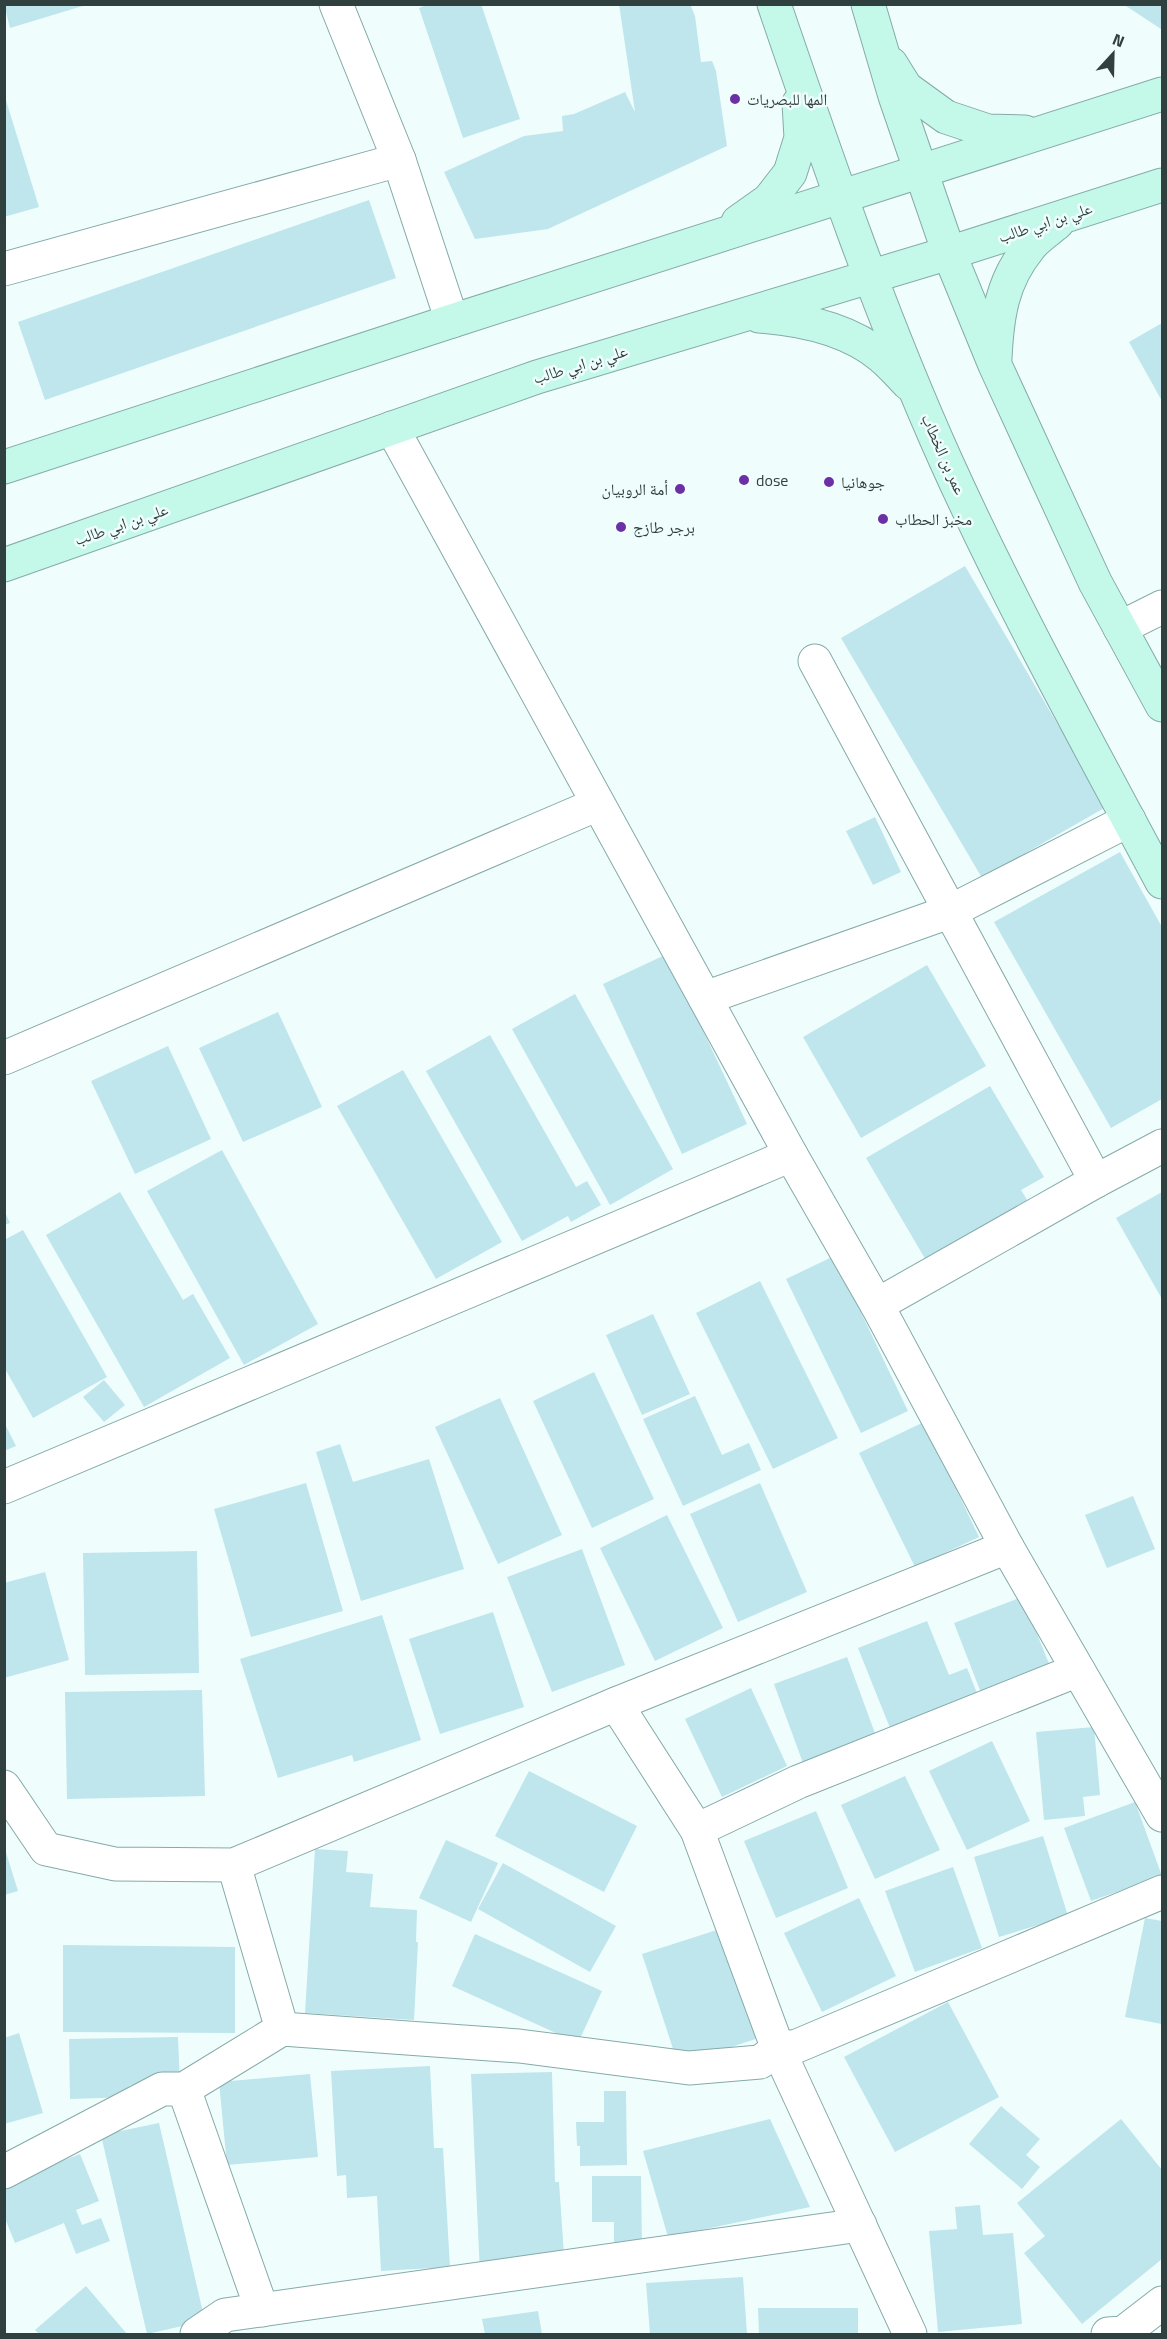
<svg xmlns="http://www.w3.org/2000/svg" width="1167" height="2339" viewBox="0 0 1167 2339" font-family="'Titillium Web','Noto Naskh Arabic',sans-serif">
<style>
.building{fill:#bfe5ed}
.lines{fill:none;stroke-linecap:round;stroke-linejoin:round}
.street-casing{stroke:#85aaa8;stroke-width:35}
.secondary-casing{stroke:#85aaa8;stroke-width:35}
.street{stroke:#fff;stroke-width:33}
.secondary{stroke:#c4f9ea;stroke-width:33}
.poi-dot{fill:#6c30a6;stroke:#effefd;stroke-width:2}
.labels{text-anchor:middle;stroke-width:5;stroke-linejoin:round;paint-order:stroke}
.poi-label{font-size:16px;fill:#30403f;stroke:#effefd;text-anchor:start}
.street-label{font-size:16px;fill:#30403f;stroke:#effefd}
</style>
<rect width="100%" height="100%" fill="#effefd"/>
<g class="building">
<path d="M 4,4 L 86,4 L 86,5 L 10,28 Z"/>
<path d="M 429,4 L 481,4 L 520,119 L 463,138 L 419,8 Z"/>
<path d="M 619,4 L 690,4 L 695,16 L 701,62 L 712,61 L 716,71 L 727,146 L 548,229 L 475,239 L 444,172 L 524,136 L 563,131 L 562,116 L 574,114 L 625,92 L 635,112 Z"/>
<path d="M 1123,4 L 1162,4 L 1162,28 L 1161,29 Z"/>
<path d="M 4,94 L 39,207 L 4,217 Z"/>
<path d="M 369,200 L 396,278 L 45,400 L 18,322 Z"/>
<path d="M 1162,323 L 1162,401 L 1129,342 Z"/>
<path d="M 965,566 L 1106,807 L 982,878 L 841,638 Z"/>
<path d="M 875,817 L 901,872 L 873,885 L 846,831 Z"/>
<path d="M 1120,852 L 1162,927 L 1162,1099 L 1111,1128 L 994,922 Z"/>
<path d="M 667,954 L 747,1124 L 682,1154 L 603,984 Z"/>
<path d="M 927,965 L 986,1066 L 861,1138 L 803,1037 Z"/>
<path d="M 575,994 L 673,1169 L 610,1205 L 512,1029 Z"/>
<path d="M 278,1012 L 322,1107 L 243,1142 L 199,1048 Z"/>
<path d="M 490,1035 L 576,1187 L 587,1181 L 601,1205 L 571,1222 L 568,1216 L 522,1241 L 426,1071 Z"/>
<path d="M 168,1046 L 211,1139 L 135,1174 L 91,1081 Z"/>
<path d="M 403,1070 L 502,1242 L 436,1279 L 337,1106 Z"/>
<path d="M 990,1086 L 1044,1177 L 1021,1190 L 1029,1203 L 927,1262 L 866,1158 Z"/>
<path d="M 222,1150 L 318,1324 L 244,1365 L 147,1191 Z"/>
<path d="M 120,1192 L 183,1300 L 193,1294 L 230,1358 L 144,1407 L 46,1235 Z"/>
<path d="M 1162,1192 L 1162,1299 L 1116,1218 Z"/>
<path d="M 4,1210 L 10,1223 L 4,1225 Z"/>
<path d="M 23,1230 L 107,1377 L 33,1418 L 4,1367 L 4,1240 Z"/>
<path d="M 834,1256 L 908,1411 L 861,1433 L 786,1279 Z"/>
<path d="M 760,1281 L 838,1438 L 773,1469 L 696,1313 Z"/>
<path d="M 653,1314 L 690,1394 L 642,1415 L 606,1335 Z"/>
<path d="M 594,1372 L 654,1499 L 592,1528 L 533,1401 Z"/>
<path d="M 104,1380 L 125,1405 L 104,1422 L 83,1397 Z"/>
<path d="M 695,1396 L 722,1455 L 749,1443 L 761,1470 L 683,1506 L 643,1419 Z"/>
<path d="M 500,1398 L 562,1535 L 498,1564 L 435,1427 Z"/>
<path d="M 4,1422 L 16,1446 L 4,1451 Z"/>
<path d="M 924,1422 L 979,1537 L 915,1567 L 859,1453 Z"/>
<path d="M 340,1444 L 353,1482 L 429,1459 L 464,1569 L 361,1601 L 316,1452 Z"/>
<path d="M 306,1483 L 343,1611 L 251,1637 L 214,1509 Z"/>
<path d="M 760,1483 L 807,1592 L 738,1622 L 690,1514 Z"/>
<path d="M 1133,1496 L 1155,1549 L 1107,1568 L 1085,1515 Z"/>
<path d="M 667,1515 L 723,1628 L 655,1661 L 600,1548 Z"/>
<path d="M 582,1549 L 625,1665 L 552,1692 L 507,1577 Z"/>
<path d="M 197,1551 L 199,1673 L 85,1675 L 83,1553 Z"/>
<path d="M 45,1572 L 69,1660 L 4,1678 L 4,1583 Z"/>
<path d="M 1022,1597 L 1052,1671 L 983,1698 L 954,1623 Z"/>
<path d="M 493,1612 L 524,1707 L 440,1734 L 409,1639 Z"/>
<path d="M 382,1615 L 421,1740 L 354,1762 L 352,1755 L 278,1778 L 240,1659 Z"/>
<path d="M 927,1621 L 949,1675 L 967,1668 L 981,1703 L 894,1738 L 858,1648 Z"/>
<path d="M 847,1657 L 876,1736 L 803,1763 L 774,1684 Z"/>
<path d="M 751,1688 L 787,1766 L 722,1797 L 685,1719 Z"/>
<path d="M 202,1690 L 205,1796 L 67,1799 L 65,1692 Z"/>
<path d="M 1094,1727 L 1100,1795 L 1083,1797 L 1085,1816 L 1044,1820 L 1036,1732 Z"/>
<path d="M 992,1741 L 1030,1821 L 967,1850 L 929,1771 Z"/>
<path d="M 529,1771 L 637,1826 L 604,1892 L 495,1836 Z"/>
<path d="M 905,1776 L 940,1850 L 875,1879 L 841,1805 Z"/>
<path d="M 1135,1802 L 1162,1876 L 1091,1901 L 1064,1828 Z"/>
<path d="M 816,1811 L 848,1888 L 776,1918 L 744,1841 Z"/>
<path d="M 1043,1836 L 1068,1916 L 999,1937 L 974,1857 Z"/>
<path d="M 446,1840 L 498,1863 L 471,1922 L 419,1898 Z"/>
<path d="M 4,1846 L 18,1891 L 4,1895 Z"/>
<path d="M 315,1849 L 348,1851 L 346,1872 L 373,1874 L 370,1907 L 417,1910 L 416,1942 L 418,1942 L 414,2020 L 305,2013 Z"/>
<path d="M 503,1863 L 616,1926 L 590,1972 L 478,1909 Z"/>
<path d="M 953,1867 L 982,1948 L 915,1972 L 885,1891 Z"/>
<path d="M 859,1898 L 896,1976 L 822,2012 L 784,1933 Z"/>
<path d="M 1145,1918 L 1162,1921 L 1162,2024 L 1125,2017 Z"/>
<path d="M 723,1928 L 759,2038 L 678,2064 L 642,1954 Z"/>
<path d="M 475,1934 L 602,1991 L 578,2043 L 452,1986 Z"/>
<path d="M 63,1945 L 235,1947 L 235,2033 L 63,2032 Z"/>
<path d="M 948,2002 L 999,2097 L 895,2152 L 844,2057 Z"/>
<path d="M 19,2033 L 43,2113 L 4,2124 L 4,2038 Z"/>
<path d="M 178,2037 L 180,2084 L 130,2085 L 131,2097 L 70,2099 L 69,2039 Z"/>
<path d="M 430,2066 L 434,2148 L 443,2148 L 450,2267 L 381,2271 L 377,2196 L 347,2198 L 346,2175 L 337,2176 L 331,2071 Z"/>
<path d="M 552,2072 L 555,2182 L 559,2182 L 564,2255 L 480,2275 L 471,2074 Z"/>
<path d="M 310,2074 L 318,2157 L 227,2165 L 219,2082 Z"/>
<path d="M 604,2091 L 626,2091 L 627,2165 L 580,2166 L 580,2146 L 577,2146 L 576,2122 L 604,2122 Z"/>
<path d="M 1001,2106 L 1040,2139 L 1026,2155 L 1040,2167 L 1022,2189 L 969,2144 Z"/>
<path d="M 770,2119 L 810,2207 L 668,2237 L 643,2151 Z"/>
<path d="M 1121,2119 L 1162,2170 L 1162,2259 L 1082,2324 L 1024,2253 L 1045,2236 L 1017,2203 Z"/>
<path d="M 159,2123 L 205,2321 L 147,2334 L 101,2135 Z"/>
<path d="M 80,2154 L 99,2201 L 76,2210 L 82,2225 L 101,2218 L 110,2241 L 76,2254 L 64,2223 L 15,2243 L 4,2216 L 4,2183 Z"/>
<path d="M 592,2176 L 641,2176 L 642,2248 L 614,2247 L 614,2222 L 592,2222 Z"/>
<path d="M 980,2205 L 983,2235 L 1013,2233 L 1022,2324 L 938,2332 L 929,2231 L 957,2229 L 955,2207 Z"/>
<path d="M 743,2277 L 747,2334 L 650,2334 L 646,2283 Z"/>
<path d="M 86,2286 L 127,2334 L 39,2334 L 35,2330 Z"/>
<path d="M 758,2308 L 858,2308 L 858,2334 L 759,2334 Z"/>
<path d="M 538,2311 L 542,2334 L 485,2334 L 482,2319 Z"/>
</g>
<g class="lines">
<g class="street-casing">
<g id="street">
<path d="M 336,4 L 399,160 L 452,321"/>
<path d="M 4,269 L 399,160"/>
<path d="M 392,428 L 791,1155 L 877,1305 L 1007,1547 L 1162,1815"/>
<path d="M 1120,628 L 1162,607"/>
<path d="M 815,661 L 1096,1181"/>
<path d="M 705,998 L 949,912 L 1129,820"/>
<path d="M 4,1058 L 598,804"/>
<path d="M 877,1305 L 1096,1181 L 1162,1146"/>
<path d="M 4,1487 L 791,1155"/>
<path d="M 616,1704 L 697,1830 L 778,2049 L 910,2334"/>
<path d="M 4,1787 L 46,1849 L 115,1864 L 234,1865 L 616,1704 L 1007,1547"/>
<path d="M 697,1830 L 798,1782 L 1078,1670"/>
<path d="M 234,1865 L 282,2029"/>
<path d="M 184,2089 L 262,2310"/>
<path d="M 4,2172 L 162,2089 L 184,2089 L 282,2029 L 519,2046 L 689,2068 L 760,2062 L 778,2049 L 797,2046 L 1162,1892"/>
<path d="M 197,2334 L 225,2315 L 860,2225"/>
<path d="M 1108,2334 L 1123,2333 L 1162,2303"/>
</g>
</g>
<g class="secondary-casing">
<g id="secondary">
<path d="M 774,4 C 827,159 879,312 946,461 C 1011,605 1088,743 1162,882"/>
<path d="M 868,4 L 895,96 L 949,253 L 995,365 L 1095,582 L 1162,705"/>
<path d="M 891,64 L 906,88 L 946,117 L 988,131 L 1025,132"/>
<path d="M 738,222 L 769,200 L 790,173 L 801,138 L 799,103"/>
<path d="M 759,316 C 800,319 849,329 882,357 C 892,365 900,375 909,384"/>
<path d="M 995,358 C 997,316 1002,281 1029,248 C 1036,238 1048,231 1057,223"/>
<path d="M 4,467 L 452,321 L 1162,94"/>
<path d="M 4,565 L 537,377 L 949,253 L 1162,185"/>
</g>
</g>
<use href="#street" class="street"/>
<use href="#secondary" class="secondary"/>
</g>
<g class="poi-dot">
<circle cx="735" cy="99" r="6"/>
<circle cx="744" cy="480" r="6"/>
<circle cx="829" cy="482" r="6"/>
<circle cx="680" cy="489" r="6"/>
<circle cx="883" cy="519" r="6"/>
<circle cx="621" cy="527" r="6"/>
</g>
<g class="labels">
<g class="poi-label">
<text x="747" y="105">المها للبصريات</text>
<text x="756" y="486">dose</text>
<text x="841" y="488">جوهانيا</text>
<text x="668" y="495" text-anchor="end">أمة الروبيان</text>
<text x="895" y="525">مخبز الحطاب</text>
<text x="633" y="533">برجر طازج</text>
</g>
<g class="street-label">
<text transform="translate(1045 222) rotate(-18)" y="6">علي بن ابي طالب</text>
<text transform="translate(580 364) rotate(-17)" y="6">علي بن ابي طالب</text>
<text transform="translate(944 454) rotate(66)" y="6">عمر بن الخطاب</text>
<text transform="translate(121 524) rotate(-19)" y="6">علي بن ابي طالب</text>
</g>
</g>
<rect width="1167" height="2339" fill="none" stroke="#30403f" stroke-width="12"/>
<g transform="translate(1113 54) rotate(22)" stroke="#effefd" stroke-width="4.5" paint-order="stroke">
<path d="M0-4.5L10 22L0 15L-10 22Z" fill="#30403f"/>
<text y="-9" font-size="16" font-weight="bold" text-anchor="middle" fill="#30403f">N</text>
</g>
</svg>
